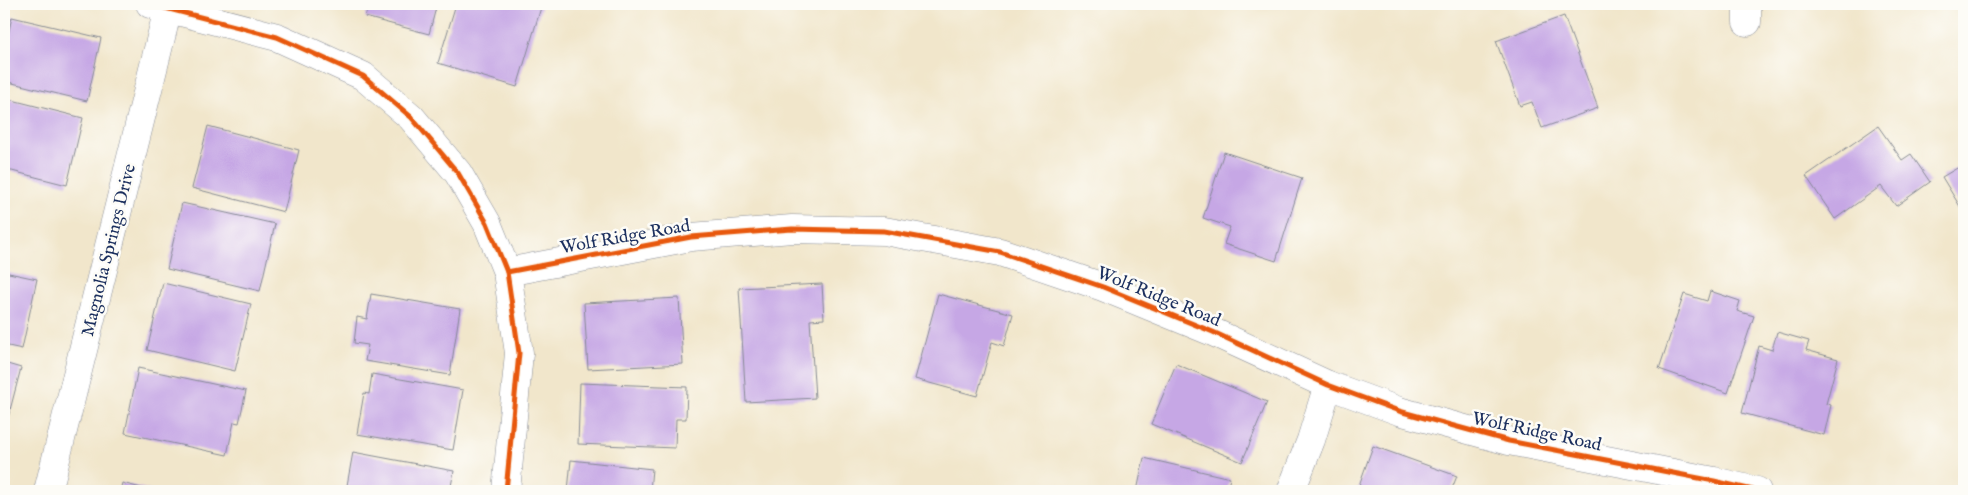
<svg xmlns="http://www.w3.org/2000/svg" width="1968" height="495" viewBox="0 0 1968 495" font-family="'IM FELL English',serif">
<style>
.building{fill:#c6a7e5}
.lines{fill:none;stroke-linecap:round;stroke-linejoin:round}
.minor-casing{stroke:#868a94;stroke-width:29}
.minor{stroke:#fff;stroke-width:28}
.cycleway-casing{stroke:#fdfcf7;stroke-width:8}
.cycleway{stroke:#e8590c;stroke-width:5}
.labels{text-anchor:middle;stroke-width:5;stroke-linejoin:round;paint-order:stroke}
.street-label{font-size:18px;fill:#1b2f5e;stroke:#fdfcf7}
</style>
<rect width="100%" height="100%" fill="#fdfcf7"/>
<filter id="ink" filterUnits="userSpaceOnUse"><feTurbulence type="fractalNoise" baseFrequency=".02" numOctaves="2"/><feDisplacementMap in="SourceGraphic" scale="10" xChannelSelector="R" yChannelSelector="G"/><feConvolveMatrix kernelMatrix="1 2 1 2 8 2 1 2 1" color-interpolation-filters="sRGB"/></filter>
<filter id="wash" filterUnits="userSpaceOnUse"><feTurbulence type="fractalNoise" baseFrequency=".0096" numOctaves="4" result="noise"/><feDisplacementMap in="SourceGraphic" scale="20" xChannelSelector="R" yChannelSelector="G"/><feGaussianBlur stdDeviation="1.12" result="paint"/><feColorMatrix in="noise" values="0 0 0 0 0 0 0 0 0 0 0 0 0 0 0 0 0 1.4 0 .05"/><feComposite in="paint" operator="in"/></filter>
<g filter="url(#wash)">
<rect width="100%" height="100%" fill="#f1e6cb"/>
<g id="blocks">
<g class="building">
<path d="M 369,4 L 437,4 L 429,34 L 365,17 Z"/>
<path d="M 456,4 L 542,4 L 517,87 L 438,63 Z"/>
<path d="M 1564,16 L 1598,108 L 1542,128 L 1532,102 L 1520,106 L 1496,41 Z"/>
<path d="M 12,17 L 101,38 L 87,101 L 4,81 L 4,53 Z"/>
<path d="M 4,98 L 83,118 L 67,185 L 4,169 Z"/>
<path d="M 208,126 L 299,150 L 284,212 L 192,188 Z"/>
<path d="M 1878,126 L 1902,160 L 1911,154 L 1930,182 L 1896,206 L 1881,186 L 1835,219 L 1806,176 Z"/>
<path d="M 1224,152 L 1302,178 L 1276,261 L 1224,244 L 1230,227 L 1203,218 Z"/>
<path d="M 1964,164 L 1964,213 L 1942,177 Z"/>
<path d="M 182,203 L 275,224 L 260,291 L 167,269 Z"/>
<path d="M 4,272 L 37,279 L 22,349 L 4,345 Z"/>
<path d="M 163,283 L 251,304 L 235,371 L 147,350 Z"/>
<path d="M 822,284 L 824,319 L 810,320 L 815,398 L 746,402 L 739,288 Z"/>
<path d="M 1710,291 L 1740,301 L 1737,311 L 1754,316 L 1728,393 L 1659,369 L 1684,294 L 1707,301 Z"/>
<path d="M 371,294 L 460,309 L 450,375 L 365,361 L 368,345 L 354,343 L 357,317 L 367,319 Z"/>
<path d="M 938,294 L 1013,314 L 1004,346 L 992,342 L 977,396 L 915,379 Z"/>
<path d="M 679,298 L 683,364 L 588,369 L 584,303 Z"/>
<path d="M 1777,332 L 1809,341 L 1806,350 L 1838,359 L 1826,404 L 1831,405 L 1824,435 L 1742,413 L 1759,346 L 1772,350 Z"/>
<path d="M 4,363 L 21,368 L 4,433 Z"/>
<path d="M 1176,364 L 1267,402 L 1242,462 L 1151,424 Z"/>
<path d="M 138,368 L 246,391 L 239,423 L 234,422 L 227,455 L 125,433 Z"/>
<path d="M 372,374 L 463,390 L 453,450 L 357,434 L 364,393 L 369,394 Z"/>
<path d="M 580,383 L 687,387 L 686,419 L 676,419 L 675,448 L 578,444 Z"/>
<path d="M 1373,446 L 1457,476 L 1451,491 L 1357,491 Z"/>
<path d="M 353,452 L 454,471 L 450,491 L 346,491 Z"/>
<path d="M 1144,458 L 1230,478 L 1227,491 L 1137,491 Z"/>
<path d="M 571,460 L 652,469 L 650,491 L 568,491 Z"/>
<path d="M 122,483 L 153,491 L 120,491 Z"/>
</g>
</g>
</g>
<g filter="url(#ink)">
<use href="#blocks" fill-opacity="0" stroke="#868a94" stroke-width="1"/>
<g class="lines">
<g class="minor-casing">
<g id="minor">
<path d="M 150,4 L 277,37 L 363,76 L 411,117 L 458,173 L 487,223 L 507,272 L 519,353 L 506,491"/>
<path d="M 1747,4 L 1747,22"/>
<path d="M 507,272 L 691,237 L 792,229 L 884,231 L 1000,252 L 1103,287 L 1213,332 L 1328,385 L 1399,411 L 1509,441 L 1714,481 L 1757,491"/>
<path d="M 48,491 L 168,9"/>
<path d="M 1291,491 L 1311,440 L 1328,385"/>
</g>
</g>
<use href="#minor" class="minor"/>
<g class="cycleway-casing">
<g id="cycleway">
<path d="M 150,4 L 277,37 L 363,76 L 411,117 L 458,173 L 487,223 L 507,272 L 519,353 L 506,491"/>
<path d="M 507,272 L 691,237 L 792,229 L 884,231 L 1000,252 L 1103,287 L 1213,332 L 1328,385 L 1399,411 L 1509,441 L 1714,481 L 1757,491"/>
</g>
</g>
<use href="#cycleway" class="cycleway"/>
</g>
</g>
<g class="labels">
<g class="street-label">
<text transform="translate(625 236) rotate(-10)" y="6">Wolf Ridge Road</text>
<text transform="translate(108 250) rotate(-76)" y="6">Magnolia Springs Drive</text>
<text transform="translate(1159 296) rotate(22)" y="6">Wolf Ridge Road</text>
<text transform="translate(1537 431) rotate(12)" y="6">Wolf Ridge Road</text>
</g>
</g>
<rect width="1968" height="495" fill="none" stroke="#fdfcf7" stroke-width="20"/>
</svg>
